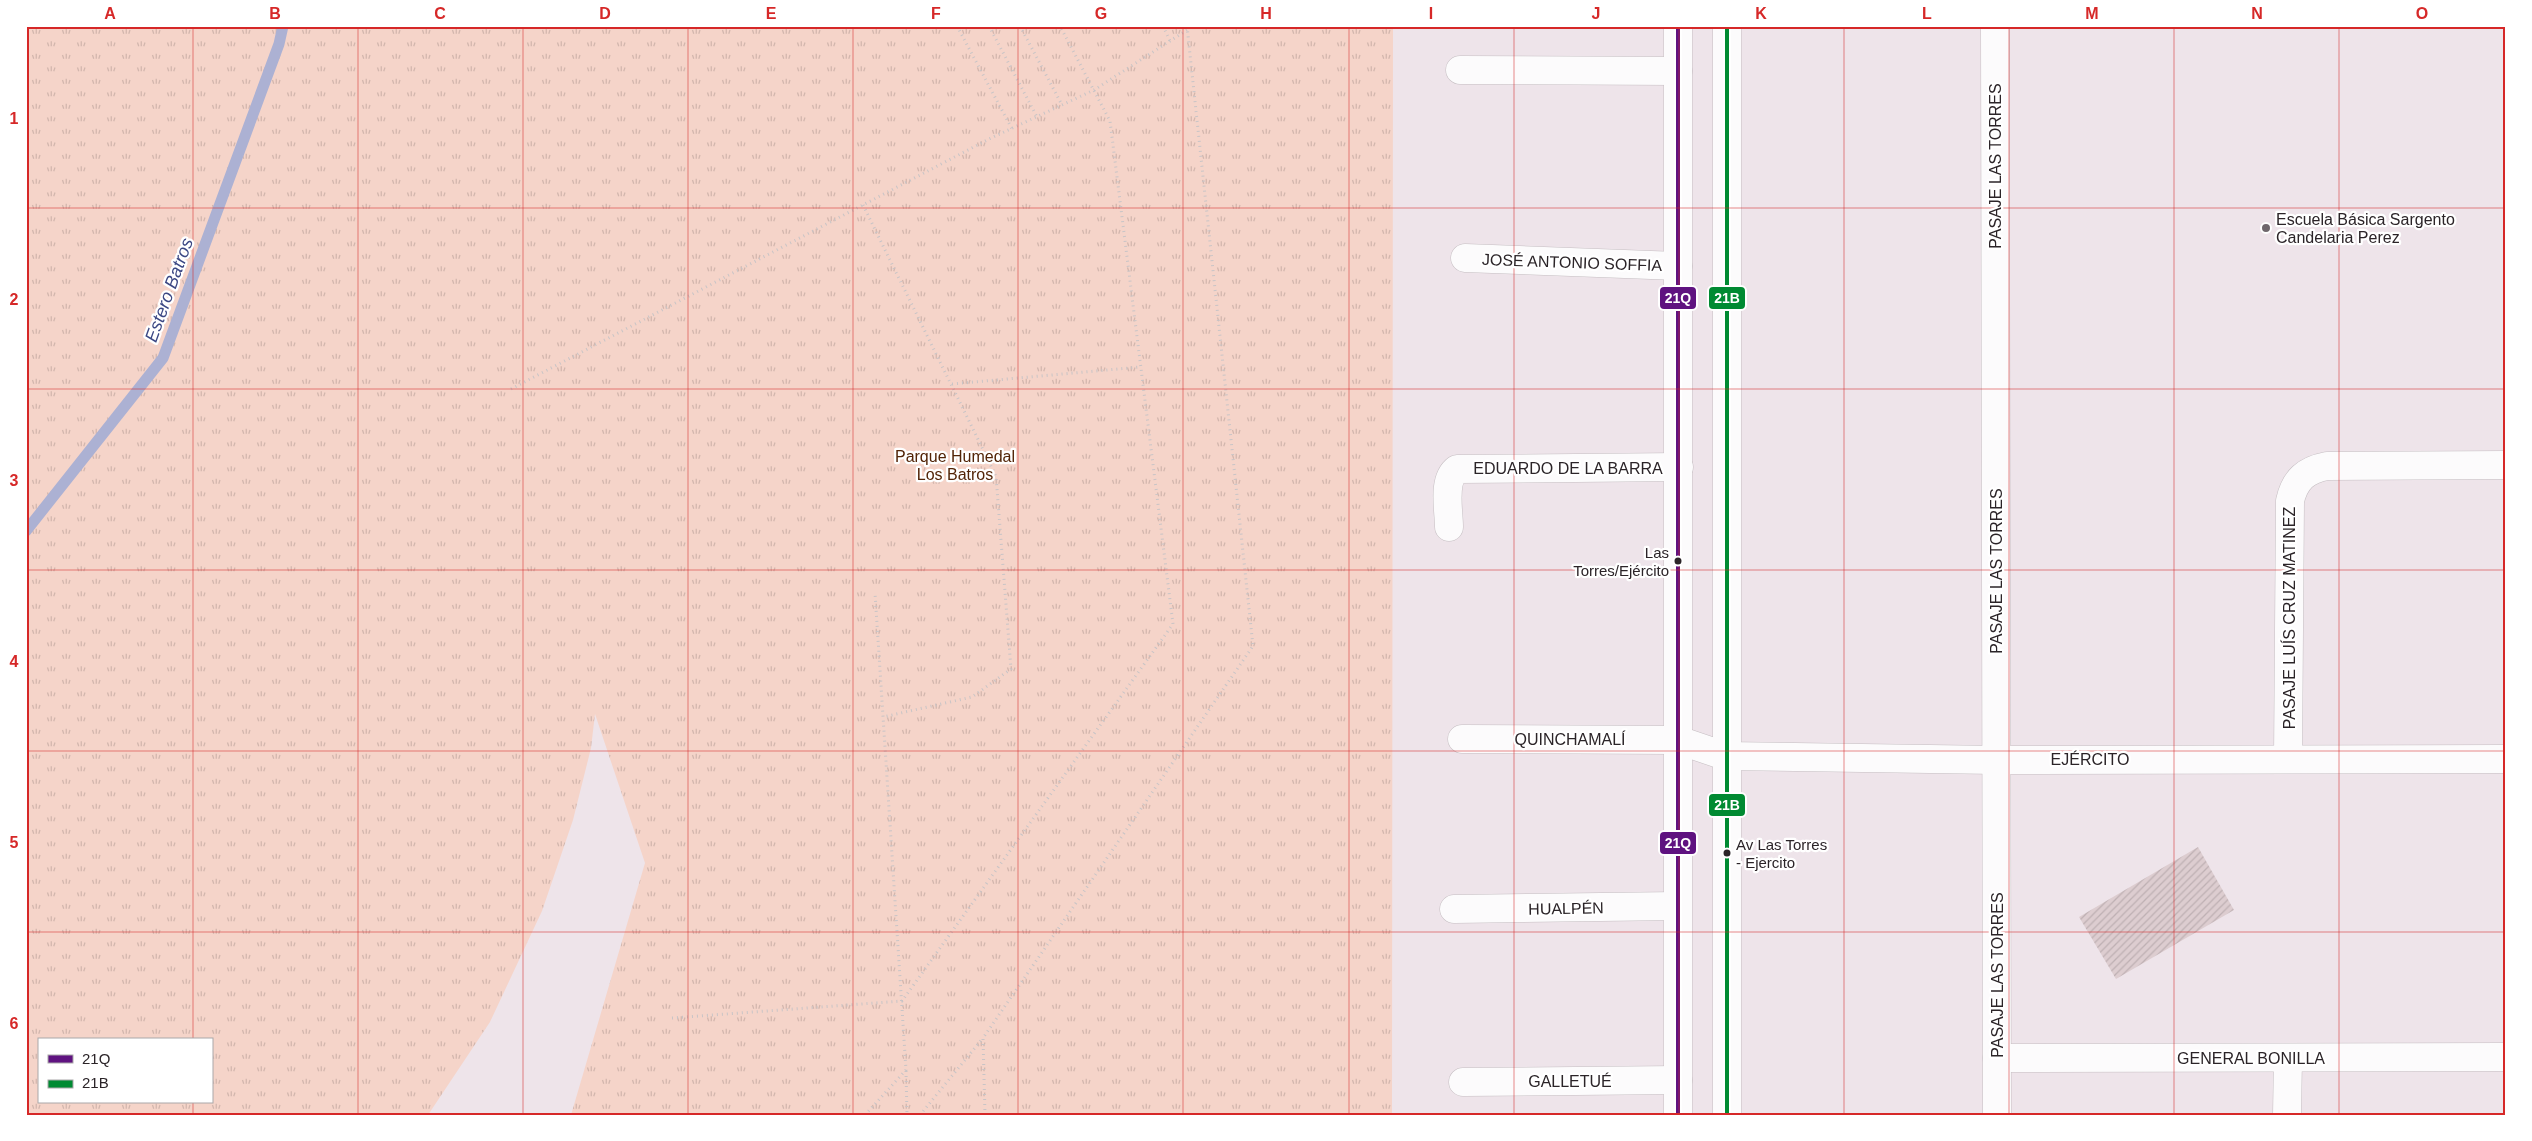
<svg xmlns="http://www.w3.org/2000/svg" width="2532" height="1141" viewBox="0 0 2532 1141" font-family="Helvetica,sans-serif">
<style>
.park{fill:url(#park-tufts);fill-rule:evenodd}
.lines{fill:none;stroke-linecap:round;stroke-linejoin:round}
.stream{stroke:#acb1d3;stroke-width:11}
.building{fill:url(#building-hatch)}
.street-casing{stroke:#c5bec2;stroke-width:29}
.secondary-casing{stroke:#c5bec2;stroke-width:29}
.path{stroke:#c8c4c6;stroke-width:3;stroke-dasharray:1 4;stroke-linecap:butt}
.street{stroke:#fcfbfc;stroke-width:28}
.secondary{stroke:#fcfbfc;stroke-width:28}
.bus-1-casing{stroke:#fff;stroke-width:8}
.bus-2-casing{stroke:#fff;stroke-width:8}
.bus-1{stroke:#5f1280;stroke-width:4}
.bus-2{stroke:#008a32;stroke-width:4}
.grid{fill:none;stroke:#d62828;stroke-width:1;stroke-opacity:0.55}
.poi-dot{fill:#6f676c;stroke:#fff;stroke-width:2}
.bus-dot{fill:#2b2428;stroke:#fff;stroke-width:2}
.labels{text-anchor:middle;stroke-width:4.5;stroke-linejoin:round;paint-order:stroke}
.bus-label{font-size:15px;fill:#2b2428;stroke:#fff;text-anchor:end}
.street-label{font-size:16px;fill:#2b2428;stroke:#fff}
.poi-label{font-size:16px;fill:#2b2428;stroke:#fff;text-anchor:start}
.park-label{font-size:16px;fill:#522407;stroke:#fff}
.water-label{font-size:18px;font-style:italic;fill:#3c4884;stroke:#fff}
.line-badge{stroke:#fff;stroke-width:2}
.badge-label{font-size:14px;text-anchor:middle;font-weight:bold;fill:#fff}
.neatline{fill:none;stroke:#d62828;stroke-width:2}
.grid-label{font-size:16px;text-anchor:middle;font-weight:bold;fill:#d62828}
</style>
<defs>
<pattern id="park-tufts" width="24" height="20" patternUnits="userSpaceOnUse" patternTransform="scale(1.25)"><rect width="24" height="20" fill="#f5d4c9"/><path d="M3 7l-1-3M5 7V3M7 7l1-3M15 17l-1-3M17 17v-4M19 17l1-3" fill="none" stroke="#d2b6ad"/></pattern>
<pattern id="building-hatch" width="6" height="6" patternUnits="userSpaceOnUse" patternTransform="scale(1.25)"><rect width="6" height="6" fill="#ddcdd0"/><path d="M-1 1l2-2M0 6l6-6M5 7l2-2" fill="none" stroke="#beb0b3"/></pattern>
</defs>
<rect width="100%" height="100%" fill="#eee4ea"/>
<path class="park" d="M 26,26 L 1393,26 L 1392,1115 L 571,1115 L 645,863 L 595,714 L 591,748 L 573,820 L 542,911 L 490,1022 L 428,1115 L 26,1115 ZM 39,1040 L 211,1040 L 211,1102 L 39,1102 Z"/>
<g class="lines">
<path class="stream" d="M 26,531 L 163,358 L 279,44 L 283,26"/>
</g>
<path class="building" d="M 2198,847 L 2234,910 L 2116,979 L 2079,917 Z"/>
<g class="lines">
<g class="street-casing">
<g id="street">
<path d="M 1995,26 L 1997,1115"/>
<path d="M 1460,70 L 1678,71"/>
<path d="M 1465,258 L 1678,266"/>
<path d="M 1449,527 C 1449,510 1442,480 1457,469 L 1679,467"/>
<path d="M 1462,739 L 1678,740 L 1725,756 L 1997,760 L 2506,759"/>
<path d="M 2288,759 L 2290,501 C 2295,479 2306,470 2327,466 L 2506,465"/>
<path d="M 1454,909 L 1677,906"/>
<path d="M 1997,1058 L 2506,1057"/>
<path d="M 1463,1082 L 1678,1080"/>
<path d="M 2287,1115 L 2288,1058"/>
</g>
</g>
<g class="secondary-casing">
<g id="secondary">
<path d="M 1678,26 L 1678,1115"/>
<path d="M 1727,1115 L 1727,26"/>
</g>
</g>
<g class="path">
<path d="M 957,26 L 1012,129"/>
<path d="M 989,26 L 1037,117"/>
<path d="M 1020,26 L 1062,105"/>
<path d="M 1163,26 L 1170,41"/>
<path d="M 863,205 L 996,476 L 1011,669 L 972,697 L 883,717"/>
<path d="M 952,384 L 1140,367"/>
<path d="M 511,389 L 989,139 L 1094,90 L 1187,30"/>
<path d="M 672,1018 L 902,1001 L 1173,624 L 1110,121 L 1060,26"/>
<path d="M 906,1071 L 907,1115"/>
<path d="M 865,1115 L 906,1070 L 875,593"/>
<path d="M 920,1115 L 983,1038"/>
<path d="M 985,1115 L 983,1038 L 1253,646 L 1187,26"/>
</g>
<use href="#street" class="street"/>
<use href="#secondary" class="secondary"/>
<g class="bus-1-casing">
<path id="bus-1" d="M 1678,26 L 1678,1115"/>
</g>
<g class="bus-2-casing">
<path id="bus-2" d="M 1727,26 L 1727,1115"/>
</g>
<use href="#bus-1" class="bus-1"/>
<use href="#bus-2" class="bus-2"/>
</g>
<path class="grid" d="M 193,26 L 193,1040M 358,26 L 358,1115M 523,26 L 523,1115M 688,26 L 688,1115M 853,26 L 853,1115M 1018,26 L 1018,1115M 1183,26 L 1183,1115M 1349,26 L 1349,1115M 1514,26 L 1514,1115M 1679,26 L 1679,1115M 1844,26 L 1844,1115M 2009,26 L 2009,1115M 2174,26 L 2174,1115M 2339,26 L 2339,1115M 26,208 L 2506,208M 26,389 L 2506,389M 26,570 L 2506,570M 26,751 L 2506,751M 26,932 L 2506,932M 193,1102 L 193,1115"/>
<circle class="poi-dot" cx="2266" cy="228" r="5"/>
<g class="bus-dot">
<circle cx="1678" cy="561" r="4.5"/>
<circle cx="1727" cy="853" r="4.5"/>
</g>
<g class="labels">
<g class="bus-label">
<text x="1669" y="558">Las<tspan x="1669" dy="18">Torres/Ejército</tspan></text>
<text x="1736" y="850" text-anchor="start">Av Las Torres<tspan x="1736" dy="18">- Ejercito</tspan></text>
</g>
<g class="street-label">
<text transform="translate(1995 166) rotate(-90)" y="6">PASAJE LAS TORRES</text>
<text transform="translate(1572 262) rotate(2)" y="6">JOSÉ ANTONIO SOFFIA</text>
<text x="1568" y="474">EDUARDO DE LA BARRA</text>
<text transform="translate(1996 571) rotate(-90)" y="6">PASAJE LAS TORRES</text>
<text transform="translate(2289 618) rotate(-90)" y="6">PASAJE LUÍS CRUZ MATINEZ</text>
<text x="1570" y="745">QUINCHAMALÍ</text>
<text x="2090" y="765">EJÉRCITO</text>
<text transform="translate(1566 908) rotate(-1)" y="6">HUALPÉN</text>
<text transform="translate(1997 975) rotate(-90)" y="6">PASAJE LAS TORRES</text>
<text x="2251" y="1064">GENERAL BONILLA</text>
<text x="1570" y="1087">GALLETUÉ</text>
</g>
<g class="poi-label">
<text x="2276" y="225">Escuela Básica Sargento<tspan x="2276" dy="18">Candelaria Perez</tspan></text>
</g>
<g class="park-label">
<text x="955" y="462">Parque Humedal<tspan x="955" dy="18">Los Batros</tspan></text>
</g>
<g class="water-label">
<text transform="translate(169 290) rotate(-70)" y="6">Estero Batros</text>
</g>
</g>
<g class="line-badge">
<rect x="1659" y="286" width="38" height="24" rx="5" fill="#5f1280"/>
<rect x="1708" y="286" width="38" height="24" rx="5" fill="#008a32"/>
<rect x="1708" y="793" width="38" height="24" rx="5" fill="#008a32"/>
<rect x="1659" y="831" width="38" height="24" rx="5" fill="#5f1280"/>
</g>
<g class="badge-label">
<text x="1678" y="303">21Q</text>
<text x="1727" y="303">21B</text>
<text x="1727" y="810">21B</text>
<text x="1678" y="848">21Q</text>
</g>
<rect width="2532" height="1141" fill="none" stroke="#ffffff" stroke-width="55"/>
<rect x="38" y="1038" width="175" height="65" fill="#ffffff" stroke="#aaa7a9"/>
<rect x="48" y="1055" width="25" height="8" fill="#5f1280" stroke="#aaa7a9"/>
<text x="82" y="1064" font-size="15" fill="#2b2428">21Q</text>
<rect x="48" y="1080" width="25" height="8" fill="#008a32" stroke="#aaa7a9"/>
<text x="82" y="1088" font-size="15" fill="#2b2428">21B</text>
<rect x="28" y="28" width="2476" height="1086" class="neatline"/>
<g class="grid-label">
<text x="110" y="19">A</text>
<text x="275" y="19">B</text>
<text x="440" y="19">C</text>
<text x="605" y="19">D</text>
<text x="771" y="19">E</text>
<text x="936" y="19">F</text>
<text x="1101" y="19">G</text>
<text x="1266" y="19">H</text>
<text x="1431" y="19">I</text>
<text x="1596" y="19">J</text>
<text x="1761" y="19">K</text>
<text x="1927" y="19">L</text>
<text x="2092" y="19">M</text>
<text x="2257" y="19">N</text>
<text x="2422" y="19">O</text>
<text x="14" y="124">1</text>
<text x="14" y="305">2</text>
<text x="14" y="486">3</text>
<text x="14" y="667">4</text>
<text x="14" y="848">5</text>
<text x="14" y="1029">6</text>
</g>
</svg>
